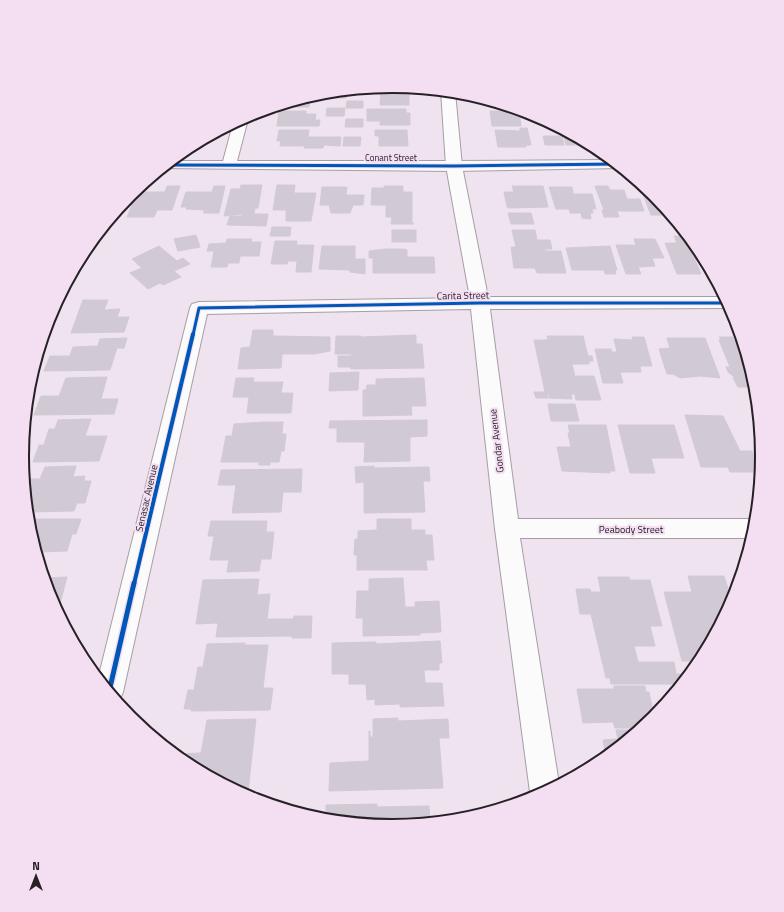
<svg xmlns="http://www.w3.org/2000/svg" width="784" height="912" viewBox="0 0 784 912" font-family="'Titillium Web',sans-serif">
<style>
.building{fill:#d1cad4;stroke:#d1cad4}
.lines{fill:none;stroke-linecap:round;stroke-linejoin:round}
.minor-casing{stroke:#a69ea6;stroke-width:2}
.tertiary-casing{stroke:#a69ea6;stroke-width:2}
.minor{fill:#fcfbfc;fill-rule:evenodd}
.tertiary{fill:#fcfbfc;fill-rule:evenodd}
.cycleway-far2-casing{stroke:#f3def2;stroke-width:5}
.cycleway-far1-casing{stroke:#f3def2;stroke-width:6}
.cycleway-casing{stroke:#f3def2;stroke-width:8}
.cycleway-far2{stroke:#0057b8;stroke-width:3}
.cycleway-far1{stroke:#0057b8;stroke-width:4}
.cycleway{stroke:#0057b8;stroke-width:5}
.labels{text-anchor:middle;stroke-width:4;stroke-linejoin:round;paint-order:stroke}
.far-street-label{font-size:9px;fill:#282027;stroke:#f3def2}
.street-label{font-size:10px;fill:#282027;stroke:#f3def2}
.rim{fill:none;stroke:#282027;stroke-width:2}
</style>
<rect width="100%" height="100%" fill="#eee3ee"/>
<g class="building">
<path d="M 392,86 L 399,87 L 399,88 L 367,88 Z"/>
<path d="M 347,90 L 346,98 L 328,98 L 329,92 Z"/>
<path d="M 381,91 L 409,91 L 409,105 L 380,105 Z"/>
<path d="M 310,96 L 309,107 L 284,107 L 284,104 Z"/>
<path d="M 487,100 L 508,107 L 489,107 Z"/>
<path d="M 347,101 L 363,101 L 363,108 L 346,108 Z"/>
<path d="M 327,108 L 345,108 L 344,116 L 326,116 Z"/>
<path d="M 367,109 L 406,109 L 406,113 L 410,113 L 410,125 L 380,125 L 380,121 L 367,121 Z"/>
<path d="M 279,111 L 306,111 L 306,114 L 316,114 L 315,120 L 320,120 L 319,126 L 277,126 Z"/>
<path d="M 490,111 L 519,111 L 521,126 L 492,126 Z"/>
<path d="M 346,119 L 363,119 L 363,127 L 345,127 Z"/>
<path d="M 520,128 L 527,128 L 531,145 L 526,145 L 526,147 L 498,147 L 495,130 L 520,131 Z"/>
<path d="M 279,130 L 309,130 L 308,137 L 341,137 L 340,146 L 324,145 L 323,148 L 304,148 L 305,146 L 280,146 L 281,141 L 277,141 Z"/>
<path d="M 375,130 L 407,130 L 408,146 L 379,146 L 379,136 L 375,136 Z"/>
<path d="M 543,136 L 562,136 L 564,145 L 545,145 Z"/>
<path d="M 564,136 L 576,137 L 592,145 L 566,145 Z"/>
<path d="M 344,137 L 361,137 L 360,146 L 343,146 Z"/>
<path d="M 241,185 L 262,185 L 258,208 L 255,208 L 254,214 L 268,214 L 266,226 L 227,225 L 230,216 L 242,216 L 242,214 L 224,216 L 231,189 L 240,189 Z"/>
<path d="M 277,185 L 295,185 L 294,193 L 316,193 L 311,221 L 286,221 L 286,210 L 273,210 Z"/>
<path d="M 167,186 L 180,186 L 172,210 L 157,210 L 154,217 L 127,217 L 134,200 L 137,200 L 135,199 L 136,196 L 139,196 L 140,192 L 165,192 Z"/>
<path d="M 214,186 L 225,186 L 219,213 L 203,213 L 205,210 L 186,209 L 187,207 L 181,207 L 186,192 L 212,192 Z"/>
<path d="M 384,186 L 403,186 L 403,192 L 412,192 L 412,223 L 414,224 L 391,224 L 392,217 L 386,217 L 386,205 L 371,205 L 372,188 L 384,188 Z"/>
<path d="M 512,186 L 543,186 L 548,207 L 509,208 L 507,207 L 504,192 L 514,192 Z"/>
<path d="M 595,186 L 608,186 L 610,190 L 624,190 L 627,199 L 640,199 L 644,211 L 617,211 L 619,217 L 604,217 L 602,210 L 604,210 Z"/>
<path d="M 322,187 L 347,187 L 346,195 L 364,195 L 363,205 L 353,205 L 350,213 L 331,213 L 329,205 L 320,205 Z"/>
<path d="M 549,187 L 572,187 L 573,194 L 592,194 L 596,209 L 592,209 L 593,213 L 590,213 L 591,219 L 582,218 L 581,213 L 570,213 L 569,209 L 556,209 Z"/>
<path d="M 643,194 L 653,194 L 670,215 L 651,215 Z"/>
<path d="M 129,196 L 132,196 L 127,208 L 119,208 Z"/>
<path d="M 508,213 L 531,213 L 534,224 L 511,224 Z"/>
<path d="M 272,227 L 291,227 L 290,236 L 270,236 Z"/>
<rect x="392" y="230" width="24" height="12"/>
<path d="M 512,230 L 535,230 L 537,240 L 550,240 L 552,249 L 545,249 L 545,251 L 561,251 L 566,273 L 537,273 L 535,268 L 514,268 L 511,247 L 516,247 Z"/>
<path d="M 196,235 L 200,247 L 178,251 L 174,239 Z"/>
<path d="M 674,236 L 687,236 L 700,251 L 705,260 L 695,260 L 701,274 L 677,274 L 665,243 L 677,243 Z"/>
<path d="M 227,239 L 252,239 L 251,242 L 261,242 L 259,256 L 240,256 L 239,263 L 228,263 L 227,267 L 211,267 L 214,251 L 207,251 L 209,244 L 226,243 Z"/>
<path d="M 634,239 L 655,239 L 664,258 L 652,258 L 655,266 L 638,267 L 641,274 L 626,274 L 616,245 L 636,245 Z"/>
<path d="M 275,241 L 297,241 L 296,245 L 314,245 L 311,272 L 296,272 L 297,261 L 288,261 L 287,264 L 271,264 Z"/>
<path d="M 159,246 L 177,261 L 183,258 L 190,264 L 174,271 L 181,277 L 163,285 L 160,283 L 148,289 L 130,273 L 142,268 L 132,259 Z"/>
<path d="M 322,246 L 355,246 L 355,259 L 365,259 L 365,274 L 350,272 L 350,270 L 319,269 Z"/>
<path d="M 610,246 L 617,270 L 615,270 L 616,274 L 605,274 L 604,270 L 572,270 L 566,248 Z"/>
<path d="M 386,249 L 404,249 L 407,250 L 407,257 L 434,257 L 435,273 L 373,273 L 373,258 L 369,258 L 369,251 Z"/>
<path d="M 83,300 L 108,300 L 104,310 L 120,309 L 117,317 L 129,317 L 124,332 L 71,333 Z"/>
<path d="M 253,330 L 273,330 L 273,336 L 330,337 L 330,351 L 314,354 L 282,354 L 281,368 L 238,369 L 241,348 L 250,347 Z"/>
<path d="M 416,335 L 416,344 L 422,344 L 424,368 L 351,369 L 351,367 L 338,367 L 338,356 L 352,356 L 351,354 L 335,354 L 336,336 L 361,336 L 362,337 Z"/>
<path d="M 547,336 L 583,336 L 588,356 L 592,356 L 593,361 L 589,361 L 589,364 L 572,364 L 575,377 L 570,377 L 574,394 L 571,394 L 572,399 L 549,398 L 549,394 L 547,394 L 548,398 L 536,398 L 534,392 L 545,392 L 534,340 L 548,340 Z"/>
<path d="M 632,337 L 644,337 L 652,366 L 640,366 L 641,372 L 620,372 L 623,383 L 603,383 L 595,349 L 611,349 L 612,352 L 617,352 L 614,339 L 633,340 Z"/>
<path d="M 719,337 L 733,337 L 734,340 L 741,340 L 755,387 L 738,387 L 733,378 L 735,378 L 733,376 L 728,372 L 726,367 L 730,367 L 719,340 L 721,340 Z"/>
<path d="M 127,338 L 124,348 L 117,348 L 110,370 L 44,371 L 50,356 L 70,356 L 73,347 L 98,346 L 100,339 Z"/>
<path d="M 667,338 L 705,338 L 720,378 L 701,376 L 680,378 L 673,374 L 667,374 L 659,349 L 670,348 Z"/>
<path d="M 359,372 L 358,390 L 329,391 L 330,373 Z"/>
<path d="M 576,376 L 594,376 L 601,400 L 576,400 L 571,377 L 577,377 Z"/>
<path d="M 107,377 L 101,399 L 118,399 L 114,414 L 34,415 L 41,396 L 59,396 L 66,378 Z"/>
<path d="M 236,378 L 254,378 L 253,382 L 283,382 L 281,393 L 293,393 L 291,413 L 247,413 L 249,397 L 233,397 Z"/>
<path d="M 424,378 L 426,406 L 411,406 L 412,415 L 363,416 L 363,390 L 366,390 L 367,385 L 376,385 L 376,379 Z"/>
<path d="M 548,404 L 575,404 L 579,421 L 551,421 Z"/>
<path d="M 685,415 L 723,416 L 740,451 L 752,451 L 760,472 L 730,472 L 728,467 L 701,467 Z"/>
<path d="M 91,419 L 85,436 L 107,436 L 99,461 L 33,462 L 39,445 L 44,445 L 49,429 L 55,429 L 58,420 Z"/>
<path d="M 427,420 L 427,436 L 410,437 L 410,461 L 364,462 L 365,442 L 337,442 L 337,428 L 329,428 L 330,421 Z"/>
<path d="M 265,422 L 283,422 L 282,434 L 286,434 L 284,451 L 281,451 L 279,462 L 270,462 L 270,465 L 259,465 L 259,462 L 221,462 L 226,436 L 232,436 L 234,424 Z"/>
<path d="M 568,425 L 606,425 L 615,471 L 610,471 L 610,473 L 562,471 L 557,447 L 571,447 L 568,433 L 570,433 Z"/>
<path d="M 618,425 L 674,425 L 684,458 L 651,458 L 655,473 L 630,473 Z"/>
<path d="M 76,466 L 73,477 L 85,476 L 84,481 L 91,481 L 85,503 L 77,503 L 74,511 L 29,512 L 26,492 L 30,479 L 40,479 L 45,467 Z"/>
<path d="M 374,466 L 374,468 L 429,467 L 430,481 L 423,481 L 425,512 L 364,513 L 364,482 L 356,483 L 355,467 Z"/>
<path d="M 302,469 L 301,492 L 283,492 L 281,512 L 232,513 L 236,485 L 218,485 L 221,470 Z"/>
<path d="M 28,519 L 81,519 L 76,534 L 72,534 L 67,551 L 40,552 L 38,558 Z"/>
<path d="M 377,519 L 411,519 L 411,530 L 425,530 L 425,535 L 432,535 L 434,560 L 426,560 L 427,570 L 357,570 L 357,555 L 354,555 L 355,539 L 358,539 L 358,531 L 377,530 Z"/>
<path d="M 211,521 L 267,521 L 266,532 L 274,532 L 271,559 L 261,559 L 259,571 L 227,572 L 229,560 L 210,560 L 214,536 L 208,536 Z"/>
<path d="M 688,576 L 724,576 L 731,598 L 725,598 L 728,608 L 700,661 L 682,661 L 664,592 L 692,592 Z"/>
<path d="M 67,577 L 60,604 L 54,604 L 44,578 Z"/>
<path d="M 598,577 L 629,577 L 630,580 L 650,580 L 662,626 L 650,626 L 655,646 L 634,646 L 638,662 L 674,662 L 676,674 L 688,674 L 681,684 L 611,684 L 610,678 L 606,678 L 591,614 L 580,614 L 576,589 L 590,589 L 591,592 L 601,592 Z"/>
<path d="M 403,578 L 405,607 L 415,607 L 415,602 L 439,601 L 441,632 L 420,633 L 420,635 L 363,636 L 363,618 L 356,618 L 357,591 L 369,591 L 369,579 Z"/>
<path d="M 259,579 L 257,595 L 270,594 L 267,619 L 293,619 L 294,616 L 312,616 L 311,638 L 292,638 L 292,636 L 216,637 L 218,623 L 196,624 L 203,580 Z"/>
<path d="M 440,641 L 442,663 L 439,663 L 439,670 L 424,670 L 425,683 L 442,683 L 444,706 L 400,707 L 400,704 L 375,705 L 375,699 L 367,700 L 366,684 L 349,684 L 349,674 L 332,674 L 332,643 L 376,642 L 376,644 Z"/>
<path d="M 245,643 L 244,645 L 268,645 L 263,688 L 273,688 L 270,710 L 191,711 L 191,709 L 184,709 L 188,690 L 194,690 L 198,667 L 203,667 L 207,644 Z"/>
<path d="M 614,686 L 645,686 L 646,692 L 649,692 L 654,717 L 642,728 L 615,728 L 613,722 L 583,723 L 577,689 L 614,689 Z"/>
<path d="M 398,718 L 398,721 L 448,719 L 449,738 L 439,738 L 443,788 L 329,791 L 330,763 L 369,761 L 369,731 L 370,731 L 370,737 L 373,737 L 373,719 Z"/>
<path d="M 256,719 L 248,792 L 240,792 L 186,764 L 175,754 L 201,753 L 207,720 Z"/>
<path d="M 616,730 L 638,730 L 606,757 L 603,740 L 618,739 Z"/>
<path d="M 377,804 L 377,807 L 429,806 L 430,822 L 392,826 L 326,819 L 326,805 Z"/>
</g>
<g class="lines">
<g class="minor-casing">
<g id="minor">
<path d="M 441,91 L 455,92 L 462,166 L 488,297 L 725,297 L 730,308 L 490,309 L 518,519 L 756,519 L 752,538 L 520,538 L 559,784 L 533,798 L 530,792 L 495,529 L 471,309 L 207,314 L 123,692 L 119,701 L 117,702 L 98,679 L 190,308 L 192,304 L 199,302 L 470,298 L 446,166 Z"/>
<path d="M 246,116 L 248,119 L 236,165 L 234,168 L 224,168 L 222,165 L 233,124 Z"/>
</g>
</g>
<g class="tertiary-casing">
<path id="tertiary" d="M 611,160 L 621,168 L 454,171 L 162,168 L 172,161 L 454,161 Z"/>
</g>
<use href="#minor" class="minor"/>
<use href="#tertiary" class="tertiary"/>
<g class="cycleway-far2-casing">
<g id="cycleway-far2">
<path d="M 166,165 L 454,166 L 617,164"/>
<path d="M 193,335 L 199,308 L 480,303 L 728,303"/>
</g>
</g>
<g class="cycleway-far1-casing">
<path id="cycleway-far1" d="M 134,584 L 193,334"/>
</g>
<g class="cycleway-casing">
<path id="cycleway" d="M 109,692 L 134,583"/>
</g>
<use href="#cycleway-far2" class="cycleway-far2"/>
<use href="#cycleway-far1" class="cycleway-far1"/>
<use href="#cycleway" class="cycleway"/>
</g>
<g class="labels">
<g class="far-street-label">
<text x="391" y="161">Conant Street</text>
</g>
<g class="street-label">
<text transform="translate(463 295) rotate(-1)" y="4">Carita Street</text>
<text transform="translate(496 441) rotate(-97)" y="4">Gondar Avenue</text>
<text transform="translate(146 498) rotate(-77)" y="4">Senasac Avenue</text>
<text x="631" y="533">Peabody Street</text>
</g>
</g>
<path d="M0 0H784V912H0ZM29 456a363 363 0 1 1 726 0a363 363 0 1 1-726 0Z" fill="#f3def2" fill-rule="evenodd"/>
<path class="rim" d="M29 456a363 363 0 1 1 726 0a363 363 0 1 1-726 0Z"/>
<g transform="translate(36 876)" stroke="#f3def2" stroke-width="3" paint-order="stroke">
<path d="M0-3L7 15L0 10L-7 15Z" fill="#282027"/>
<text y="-6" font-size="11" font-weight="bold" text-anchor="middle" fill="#282027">N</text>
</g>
</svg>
